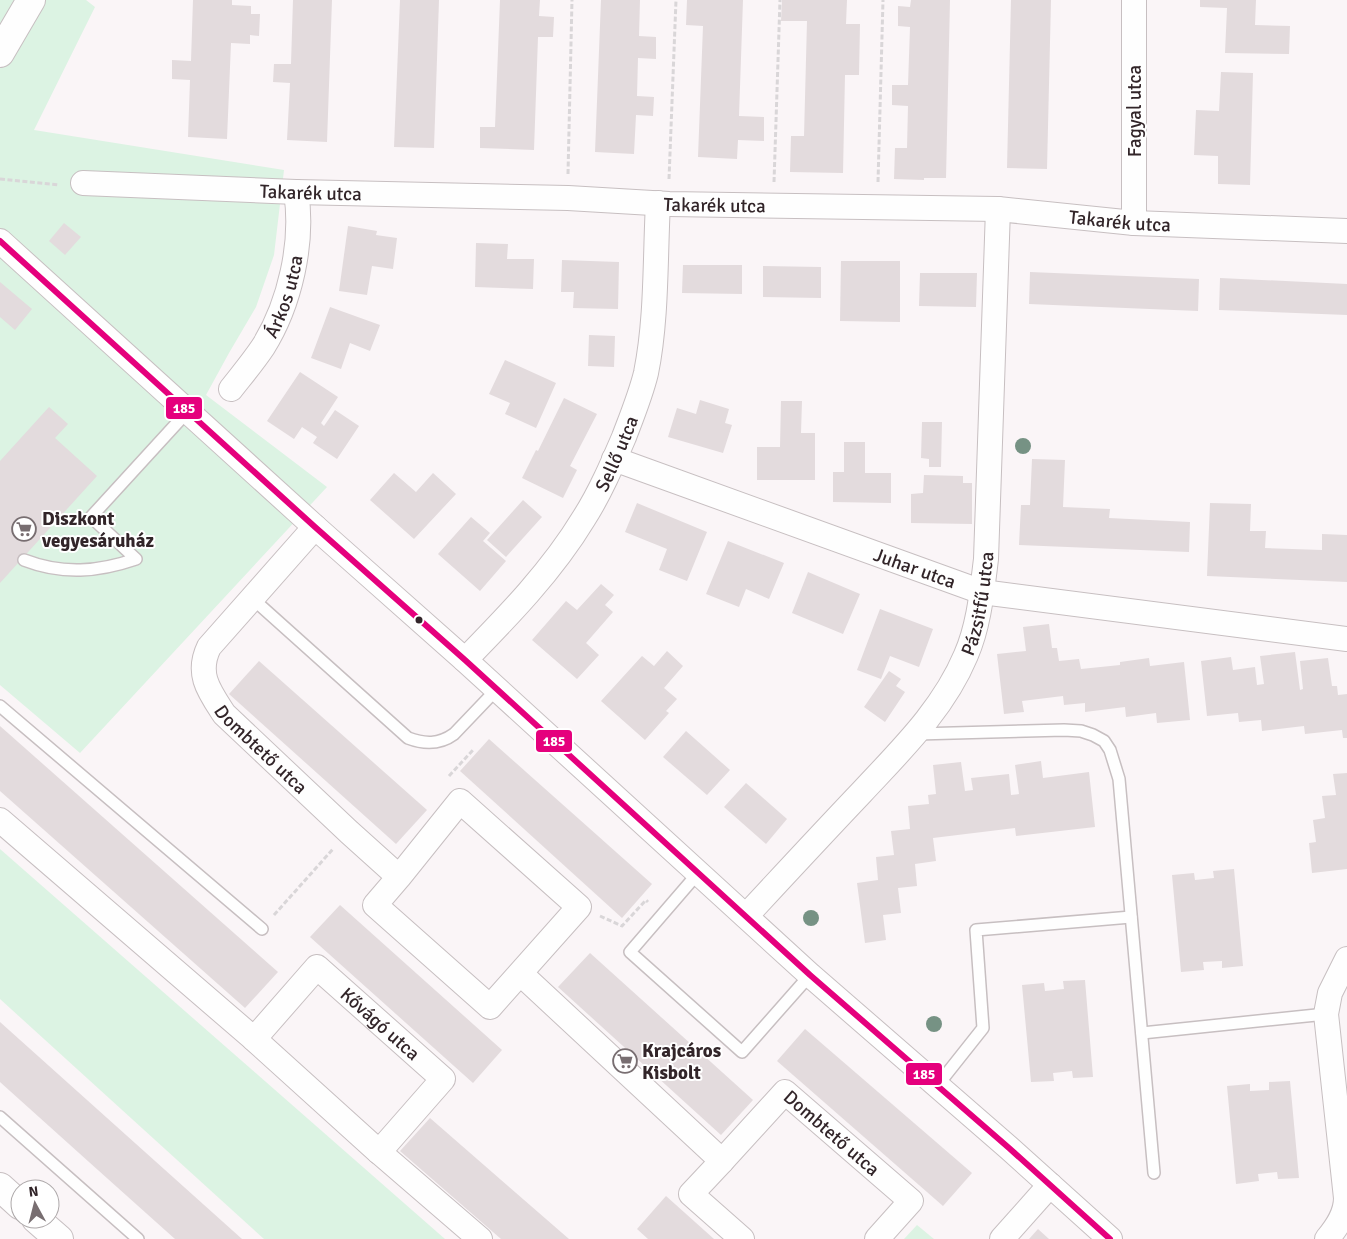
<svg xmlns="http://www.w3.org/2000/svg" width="1347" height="1239" viewBox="0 0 1347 1239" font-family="Signika,sans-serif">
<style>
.green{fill:#dcf3e3}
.building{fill:#e3dbdd}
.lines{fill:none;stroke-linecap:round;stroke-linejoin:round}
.lane-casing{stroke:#c7bfc1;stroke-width:14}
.street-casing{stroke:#c7bfc1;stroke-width:26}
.secondary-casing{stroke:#c7bfc1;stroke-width:30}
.path{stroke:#d9d6d8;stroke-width:3;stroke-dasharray:5 2.5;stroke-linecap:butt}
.lane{stroke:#fefefe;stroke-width:11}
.street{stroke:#fefefe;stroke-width:24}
.secondary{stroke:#fefefe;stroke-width:28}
.bus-1-casing{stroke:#fff;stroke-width:10}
.bus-1{stroke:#e5007d;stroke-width:6}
.tree{fill:#769284}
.bus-dot{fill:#322529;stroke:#fff;stroke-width:2}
.labels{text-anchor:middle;stroke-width:4;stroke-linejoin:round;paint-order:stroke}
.street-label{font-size:19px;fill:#322529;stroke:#fff}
.poi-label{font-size:19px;font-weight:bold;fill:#322529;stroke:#fff;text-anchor:start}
.line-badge{stroke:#fff;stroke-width:2}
.badge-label{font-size:14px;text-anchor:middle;font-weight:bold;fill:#fff}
</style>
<rect width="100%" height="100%" fill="#faf5f7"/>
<g class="green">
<path d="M 0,0 L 86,0 L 95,7 L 34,130 L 284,170 L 274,255 L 256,307 L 229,353 L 206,395 L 327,487 L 80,753 L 0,685 Z"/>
<path d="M 0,849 L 445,1239 L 264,1239 L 0,999 Z"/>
<path d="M 917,1225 L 934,1239 L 904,1239 Z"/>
</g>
<g class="building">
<path d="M 193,0 L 232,0 L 232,5 L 251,6 L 251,14 L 260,14 L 259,36 L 250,35 L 250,44 L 231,43 L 227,139 L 188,137 L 190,80 L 172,79 L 172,60 L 191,61 Z"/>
<path d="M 293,0 L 332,0 L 327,142 L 287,140 L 290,83 L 273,82 L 274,64 L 291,64 Z"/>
<path d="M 400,0 L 439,0 L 434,148 L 394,147 Z"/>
<path d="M 500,0 L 540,0 L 539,16 L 554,17 L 553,37 L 538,37 L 534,150 L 480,148 L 480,127 L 495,127 Z"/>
<path d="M 601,0 L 640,0 L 639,36 L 656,37 L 656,59 L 638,58 L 637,96 L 654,97 L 653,116 L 636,115 L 634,154 L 595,152 Z"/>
<path d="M 687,0 L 743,0 L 739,116 L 764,117 L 764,141 L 738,140 L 737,159 L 698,157 L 703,26 L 686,25 Z"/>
<path d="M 782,0 L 847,0 L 846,24 L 860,24 L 859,75 L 845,75 L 843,173 L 790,172 L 791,136 L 804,136 L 807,21 L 781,21 Z"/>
<path d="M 911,0 L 950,0 L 946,178 L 924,178 L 924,180 L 894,179 L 895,148 L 907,148 L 908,106 L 892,105 L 892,85 L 908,85 L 910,27 L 898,26 L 898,6 L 910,7 Z"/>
<path d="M 1011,0 L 1051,0 L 1047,169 L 1007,168 Z"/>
<path d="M 1200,0 L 1256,0 L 1255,25 L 1290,26 L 1289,54 L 1225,53 L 1227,8 L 1200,7 Z"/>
<path d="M 1221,72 L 1253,73 L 1250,185 L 1218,184 L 1218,156 L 1194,155 L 1196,110 L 1219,111 Z"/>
<path d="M 64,223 L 81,237 L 65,255 L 49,241 Z"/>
<path d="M 348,226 L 377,231 L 376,235 L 397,238 L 393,269 L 372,266 L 367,295 L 339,291 Z"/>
<path d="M 476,243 L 508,244 L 507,259 L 534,259 L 533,289 L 475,287 Z"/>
<path d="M 562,260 L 619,262 L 618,309 L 573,308 L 574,292 L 561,292 Z"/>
<path d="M 841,261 L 900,261 L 900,322 L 840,321 Z"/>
<path d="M 683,265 L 742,265 L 742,294 L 682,293 Z"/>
<path d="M 763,266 L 821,267 L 821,298 L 763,297 Z"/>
<path d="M 1030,272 L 1199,279 L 1198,311 L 1029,304 Z"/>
<path d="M 920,273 L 977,273 L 976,307 L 919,306 Z"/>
<path d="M 1220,278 L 1347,284 L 1347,315 L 1219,310 Z"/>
<path d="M 0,282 L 32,309 L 15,330 L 0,317 Z"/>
<path d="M 330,307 L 380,325 L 370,351 L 350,343 L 341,369 L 311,358 Z"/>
<path d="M 589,335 L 615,336 L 614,367 L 588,366 Z"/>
<path d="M 505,360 L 556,383 L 536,428 L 505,414 L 510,403 L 489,394 Z"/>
<path d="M 300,372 L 338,397 L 321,423 L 324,426 L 335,410 L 359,426 L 337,459 L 313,443 L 317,437 L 302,427 L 294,439 L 267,421 Z"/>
<path d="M 564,398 L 597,414 L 570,466 L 577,470 L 563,498 L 522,478 L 536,450 L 538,451 Z"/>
<path d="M 700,400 L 729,409 L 725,423 L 732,425 L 723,453 L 668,437 L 677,408 L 696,414 Z"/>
<path d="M 781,401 L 802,401 L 801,433 L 815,433 L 815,480 L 757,480 L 757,447 L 780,447 Z"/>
<path d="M 49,407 L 68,424 L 55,438 L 97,476 L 0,583 L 0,461 Z"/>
<path d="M 922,422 L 942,422 L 941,467 L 929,467 L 929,459 L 921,458 Z"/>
<path d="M 844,442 L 865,442 L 865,473 L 891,473 L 891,503 L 833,502 L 833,472 L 844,472 Z"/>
<path d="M 1032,459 L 1065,460 L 1063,507 L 1110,509 L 1109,518 L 1190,522 L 1189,552 L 1019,545 L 1021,505 L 1030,505 Z"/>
<path d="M 394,473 L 416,492 L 433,473 L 456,494 L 414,539 L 370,500 Z"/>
<path d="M 924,475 L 963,476 L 963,483 L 972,483 L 972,524 L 911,523 L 911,494 L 923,493 Z"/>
<path d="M 523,500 L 542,517 L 506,557 L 487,540 Z"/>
<path d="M 637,503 L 707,532 L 687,581 L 659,570 L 667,549 L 625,532 Z"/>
<path d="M 1210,503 L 1251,504 L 1250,531 L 1266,531 L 1265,548 L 1322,550 L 1322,534 L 1347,535 L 1347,582 L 1207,576 Z"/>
<path d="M 471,517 L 490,533 L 483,541 L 506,561 L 480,591 L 438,554 Z"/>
<path d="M 728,541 L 784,563 L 769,599 L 746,589 L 739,607 L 706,594 Z"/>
<path d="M 808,572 L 860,594 L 843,634 L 792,613 Z"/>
<path d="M 601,584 L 614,595 L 605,605 L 613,612 L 586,643 L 599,655 L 577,679 L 532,640 L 566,601 L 577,610 Z"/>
<path d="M 880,609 L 933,629 L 919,667 L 890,656 L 881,679 L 857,670 Z"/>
<path d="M 1049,624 L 1052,648 L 1057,648 L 1059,661 L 1079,659 L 1081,669 L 1120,665 L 1120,662 L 1149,658 L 1150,666 L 1184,662 L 1190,720 L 1157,723 L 1156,713 L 1126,717 L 1125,707 L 1085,712 L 1085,703 L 1064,705 L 1063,696 L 1022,701 L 1024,712 L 1004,714 L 997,654 L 1026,651 L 1023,627 Z"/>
<path d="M 667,651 L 683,666 L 664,688 L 677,699 L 666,711 L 669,713 L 645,740 L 601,701 L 642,656 L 654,666 Z"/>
<path d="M 1295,652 L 1300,690 L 1303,689 L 1300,661 L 1328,658 L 1332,686 L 1337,686 L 1338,695 L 1347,694 L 1347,738 L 1343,738 L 1342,730 L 1305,734 L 1304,726 L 1262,731 L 1261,720 L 1239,722 L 1238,713 L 1207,716 L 1201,661 L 1231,657 L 1233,670 L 1255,667 L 1257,685 L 1264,684 L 1260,656 Z"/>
<path d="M 259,661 L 427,810 L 396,844 L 229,694 Z"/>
<path d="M 889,671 L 901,679 L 896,686 L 905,692 L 885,722 L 864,707 Z"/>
<path d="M 0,726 L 278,972 L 245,1008 L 0,791 Z"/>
<path d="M 686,731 L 730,770 L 707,795 L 663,757 Z"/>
<path d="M 489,739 L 652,884 L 622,918 L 460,771 Z"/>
<path d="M 1041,761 L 1043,778 L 1089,772 L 1095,827 L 1016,836 L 1015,828 L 933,838 L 936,861 L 915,864 L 917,886 L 898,888 L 901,913 L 883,915 L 886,940 L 865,943 L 857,883 L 878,880 L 876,857 L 894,855 L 891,831 L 910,829 L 908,806 L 929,804 L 928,795 L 936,794 L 933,765 L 961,762 L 965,791 L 973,790 L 971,778 L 1009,774 L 1011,795 L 1019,794 L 1015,765 Z"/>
<path d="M 1347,773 L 1347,869 L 1312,873 L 1309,843 L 1316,842 L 1313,820 L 1325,818 L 1322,796 L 1336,795 L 1333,774 Z"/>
<path d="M 746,783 L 787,819 L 766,844 L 724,807 Z"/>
<path d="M 1234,869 L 1243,966 L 1222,968 L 1222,961 L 1203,962 L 1204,970 L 1181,972 L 1172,875 L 1194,873 L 1195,880 L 1214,878 L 1213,871 Z"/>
<path d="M 340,905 L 502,1050 L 473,1083 L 310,937 Z"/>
<path d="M 590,953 L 753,1100 L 721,1135 L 558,987 Z"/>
<path d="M 1085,980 L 1093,1077 L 1073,1078 L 1072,1071 L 1053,1073 L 1054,1081 L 1031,1082 L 1022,985 L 1044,983 L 1045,991 L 1064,989 L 1063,981 Z"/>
<path d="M 0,1022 L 242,1239 L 175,1239 L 89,1162 L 0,1082 Z"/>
<path d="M 805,1029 L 972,1173 L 943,1206 L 777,1061 Z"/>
<path d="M 1290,1081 L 1299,1178 L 1278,1179 L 1277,1172 L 1258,1174 L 1259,1181 L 1236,1184 L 1227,1086 L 1250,1084 L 1250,1091 L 1269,1090 L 1269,1082 Z"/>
<path d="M 430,1118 L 569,1239 L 501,1239 L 400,1151 Z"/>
<path d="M 666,1196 L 714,1239 L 648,1239 L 637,1229 Z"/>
<path d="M 1038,1229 L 1049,1239 L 1029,1239 Z"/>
</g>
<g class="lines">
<g class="lane-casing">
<g id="lane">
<path d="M 24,560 C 63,575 98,572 136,559 L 91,517 L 188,411"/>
<path d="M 253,599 L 408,738 C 424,744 439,745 454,734 L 497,689"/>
<path d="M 0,706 L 262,929"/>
<path d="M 917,734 L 1064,730 L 1081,731 L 1093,735 L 1104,741 L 1110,750 L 1119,779 L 1154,1173"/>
<path d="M 699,872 L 630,952 L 742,1052 L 810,975"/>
<path d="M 1142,1033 L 1326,1014"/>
<path d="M 937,1086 L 983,1028 L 976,930 L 1131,917"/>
<path d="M 0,1117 L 138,1239"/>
</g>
</g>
<g class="street-casing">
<g id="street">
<path d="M 1134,0 L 1134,223"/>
<path id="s1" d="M 83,183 L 296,192 L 568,198 L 669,204 L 998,209 L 1134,223 L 1347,231"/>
<path d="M 0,241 L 315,527 L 465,660 L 810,975 L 1009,1148 L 1110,1239"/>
<path id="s2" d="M 231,389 C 242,375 253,362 263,347 C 290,304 304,242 296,192"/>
<path id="s3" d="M 614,459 L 982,592 L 1347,639"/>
<path id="s4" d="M 315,527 L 209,647 C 196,674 209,691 224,714 L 349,832 L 399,877 L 460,801 L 579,907 L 490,1007 L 375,905 L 399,877"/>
<path id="s5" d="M 465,660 C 508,616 552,571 584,518 C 600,493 612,465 624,437 C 632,416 641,394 646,373 C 657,319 655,258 658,203"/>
<path id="s6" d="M 0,820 L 254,1039 L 317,967 L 443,1079 L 379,1152 L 480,1239"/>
<path id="s7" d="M 746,916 C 784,875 822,834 861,793 C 900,751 943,710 966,655 C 979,625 982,591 986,559 L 998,209"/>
<path id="s8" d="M 521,974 L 722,1161 L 785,1092 L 911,1201 L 877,1239"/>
<path d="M 254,1039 L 379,1152"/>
<path d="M 722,1161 L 691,1194 L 742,1239"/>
<path d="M 1002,1239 L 1050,1185"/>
<path d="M 1327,1239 C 1337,1227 1346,1214 1346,1198 L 1326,1014 L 1330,993 L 1347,959"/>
</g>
</g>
<g class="secondary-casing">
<g id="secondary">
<path d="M 0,53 L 31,0"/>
<path d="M 0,1187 L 20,1205"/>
<path d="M 36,1219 L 59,1239"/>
</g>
</g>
<g class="path">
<path d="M 568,174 L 572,0"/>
<path d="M 0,179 L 59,185"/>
<path d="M 669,179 L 676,0"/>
<path d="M 774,182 L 780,0"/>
<path d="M 878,182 L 883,0"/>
<path d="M 449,776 L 473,750"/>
<path d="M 274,915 L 333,849"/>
<path d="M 600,916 L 622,926 L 646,900 L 648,902"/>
</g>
<use href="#lane" class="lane"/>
<use href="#street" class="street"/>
<use href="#secondary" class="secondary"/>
<g class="bus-1-casing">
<path id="bus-1" d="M 0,241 L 315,527 L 465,660 L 810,975 L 1009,1148 L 1110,1239"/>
</g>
<use href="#bus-1" class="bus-1"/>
</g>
<g class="tree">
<circle cx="1023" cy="446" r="8"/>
<circle cx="811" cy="918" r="8"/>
<circle cx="934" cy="1024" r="8"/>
</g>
<defs>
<g id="supermarket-ring" transform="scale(1.25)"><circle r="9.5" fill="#fff" stroke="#786e71" stroke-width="1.5"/><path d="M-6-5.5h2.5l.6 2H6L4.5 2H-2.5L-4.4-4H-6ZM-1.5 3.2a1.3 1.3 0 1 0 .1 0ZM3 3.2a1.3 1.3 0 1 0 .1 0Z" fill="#786e71"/></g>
</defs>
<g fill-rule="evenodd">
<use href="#supermarket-ring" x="24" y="529"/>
<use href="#supermarket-ring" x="625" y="1061"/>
</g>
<circle class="bus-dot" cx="419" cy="620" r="4.5"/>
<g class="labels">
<g class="street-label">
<text transform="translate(1134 111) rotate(-90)" y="7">Fagyal utca</text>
<text dy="7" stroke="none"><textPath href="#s1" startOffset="228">Takarék utca</textPath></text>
<text dy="7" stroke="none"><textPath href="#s1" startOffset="632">Takarék utca</textPath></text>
<text dy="7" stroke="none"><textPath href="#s1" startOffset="1038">Takarék utca</textPath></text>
<text dy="7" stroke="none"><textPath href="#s2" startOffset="108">Árkos utca</textPath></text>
<text dy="7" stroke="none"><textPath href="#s5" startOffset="258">Sellő utca</textPath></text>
<text dy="7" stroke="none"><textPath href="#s3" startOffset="320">Juhar utca</textPath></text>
<text dy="7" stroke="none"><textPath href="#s7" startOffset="396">Pázsitfű utca</textPath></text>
<text dy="7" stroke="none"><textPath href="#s4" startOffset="284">Dombtető utca</textPath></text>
<text dy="7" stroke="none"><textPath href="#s6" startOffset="516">Kővágó utca</textPath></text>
<text dy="7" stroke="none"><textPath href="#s8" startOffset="430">Dombtető utca</textPath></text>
</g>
<g class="poi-label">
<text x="42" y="525">Diszkont<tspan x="42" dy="22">vegyesáruház</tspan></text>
<text x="642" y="1057">Krajcáros<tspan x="642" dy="22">Kisbolt</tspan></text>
</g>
</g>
<g class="line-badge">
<rect x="165" y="396" width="38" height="24" rx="5" fill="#e5007d"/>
<rect x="535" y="729" width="38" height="24" rx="5" fill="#e5007d"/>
<rect x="905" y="1062" width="38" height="24" rx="5" fill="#e5007d"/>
</g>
<g class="badge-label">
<text x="184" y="413">185</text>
<text x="554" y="746">185</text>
<text x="924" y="1079">185</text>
</g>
<g transform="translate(35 1204) rotate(353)"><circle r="24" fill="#ffffff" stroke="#ada8a9"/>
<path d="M0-4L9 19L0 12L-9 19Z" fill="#786e71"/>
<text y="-8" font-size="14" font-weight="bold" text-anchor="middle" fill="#322529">N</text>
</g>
</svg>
